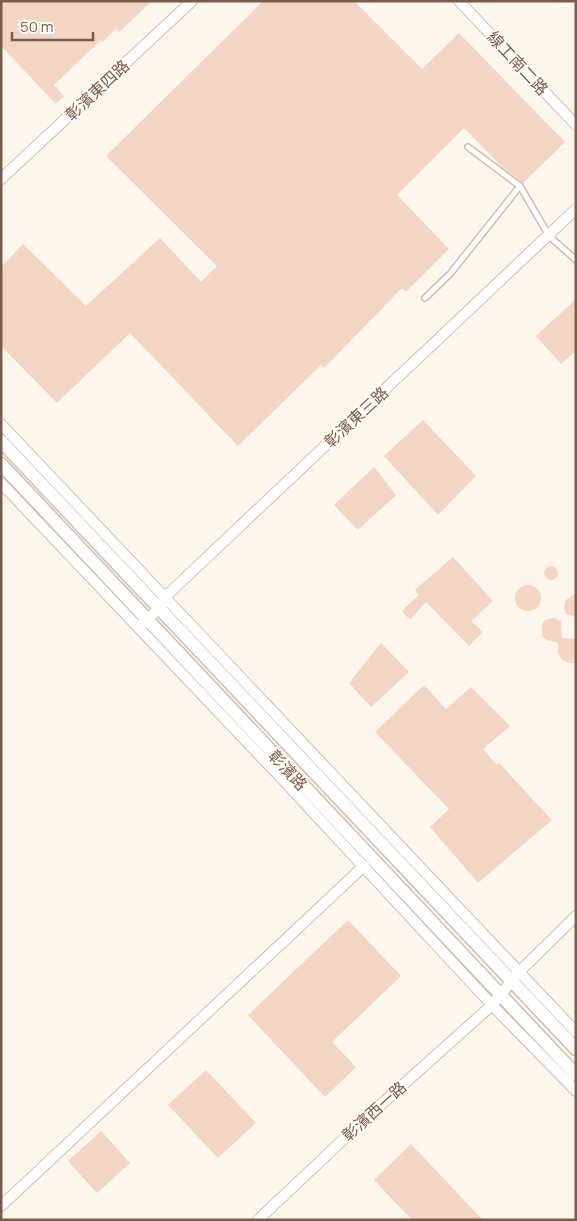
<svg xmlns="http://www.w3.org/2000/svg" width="577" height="1221" viewBox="0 0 577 1221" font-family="Manrope,'Noto Sans TC',sans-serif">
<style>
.building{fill:#f3d5c3}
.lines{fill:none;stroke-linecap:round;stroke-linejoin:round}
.service-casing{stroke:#d1beb0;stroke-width:8}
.minor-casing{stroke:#d1beb0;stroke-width:12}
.tertiary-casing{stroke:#d1beb0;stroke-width:15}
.service{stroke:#fff;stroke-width:5}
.minor{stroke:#fff;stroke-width:10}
.tertiary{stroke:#fff;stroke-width:12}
.labels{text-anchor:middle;stroke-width:4;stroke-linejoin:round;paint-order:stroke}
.street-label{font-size:16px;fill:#7a5c4d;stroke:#fffaf3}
</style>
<rect width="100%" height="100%" fill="#fdf6ec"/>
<g class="building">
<path d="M 1,1 L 152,1 L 119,32 L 116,29 L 102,42 L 101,40 L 54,85 L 64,96 L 56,104 L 1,46 Z"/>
<path d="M 263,1 L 354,1 L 422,69 L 459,33 L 565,142 L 523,183 L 502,167 L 464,128 L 397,195 L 449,249 L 406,292 L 402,288 L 324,368 L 321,365 L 238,446 L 130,333 L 57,403 L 1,346 L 1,267 L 23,244 L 86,306 L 160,238 L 201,282 L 217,266 L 106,156 Z"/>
<path d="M 576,299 L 576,351 L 561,364 L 536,336 Z"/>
<path d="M 423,420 L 476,476 L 438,515 L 384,456 Z"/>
<path d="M 374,467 L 396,495 L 358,530 L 334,505 Z"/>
<path d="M 453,557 L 493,601 L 471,621 L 483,632 L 469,646 L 426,602 L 410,620 L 402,611 L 419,595 L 415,590 Z"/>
<circle cx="551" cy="573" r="7"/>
<circle cx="528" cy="598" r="13"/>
<path d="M 576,593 L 576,617 L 566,614 L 564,607 L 566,600 Z"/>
<path d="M 554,618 L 561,621 L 562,638 L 576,639 L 576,663 L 569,663 L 562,660 L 558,653 L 558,643 L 547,640 L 542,636 L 542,624 L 545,620 Z"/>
<path d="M 381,643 L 409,672 L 371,707 L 349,683 Z"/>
<path d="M 424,685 L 446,709 L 471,687 L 510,726 L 483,749 L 497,765 L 499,763 L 552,820 L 478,883 L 430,827 L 449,809 L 375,732 Z"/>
<path d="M 348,920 L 401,976 L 332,1042 L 356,1067 L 325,1097 L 248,1015 Z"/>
<path d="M 206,1070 L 256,1123 L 218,1158 L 168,1105 Z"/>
<path d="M 101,1131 L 130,1163 L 97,1193 L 68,1161 Z"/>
<path d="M 411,1144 L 476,1213 L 483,1220 L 412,1220 L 374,1180 Z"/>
</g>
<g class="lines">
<g class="service-casing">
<g id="service">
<path d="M 468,147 L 520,186 L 549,236 L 576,260"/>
<path d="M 425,298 L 450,274 L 520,186"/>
</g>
</g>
<g class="minor-casing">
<g id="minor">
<path d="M 459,1 L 576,125"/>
<path d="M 1,179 L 192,1"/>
<path d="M 1,424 L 576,1032"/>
<path d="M 1,483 L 286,783 L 492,1005 L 576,1091"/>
<path d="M 142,624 L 160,608 L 165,597 L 576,209"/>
<path d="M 1,1206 L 364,866"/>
<path d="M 258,1220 L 366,1118 L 492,1005 L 519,972 L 576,916"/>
</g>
</g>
<g class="tertiary-casing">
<g id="tertiary">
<path d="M 1,441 L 576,1049"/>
<path d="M 1,464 L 576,1075"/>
</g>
</g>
<use href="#service" class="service"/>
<use href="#minor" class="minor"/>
<use href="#tertiary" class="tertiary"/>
</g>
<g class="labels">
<g class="street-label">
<text transform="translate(518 63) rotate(47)" y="6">線工南二路</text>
<text transform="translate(97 90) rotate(-43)" y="6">彰濱東四路</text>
<text transform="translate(356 417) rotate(-43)" y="6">彰濱東三路</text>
<text transform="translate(288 770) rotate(47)" y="6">彰濱路</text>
<text transform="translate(374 1111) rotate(-42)" y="6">彰濱西一路</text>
</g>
</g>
<rect width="577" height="1221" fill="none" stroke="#7a5c4d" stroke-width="5"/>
<path d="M12 32v8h81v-8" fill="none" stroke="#7a5c4d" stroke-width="2.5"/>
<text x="20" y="32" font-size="15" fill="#7a5c4d" stroke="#fffaf3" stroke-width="4" paint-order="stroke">50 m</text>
</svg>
